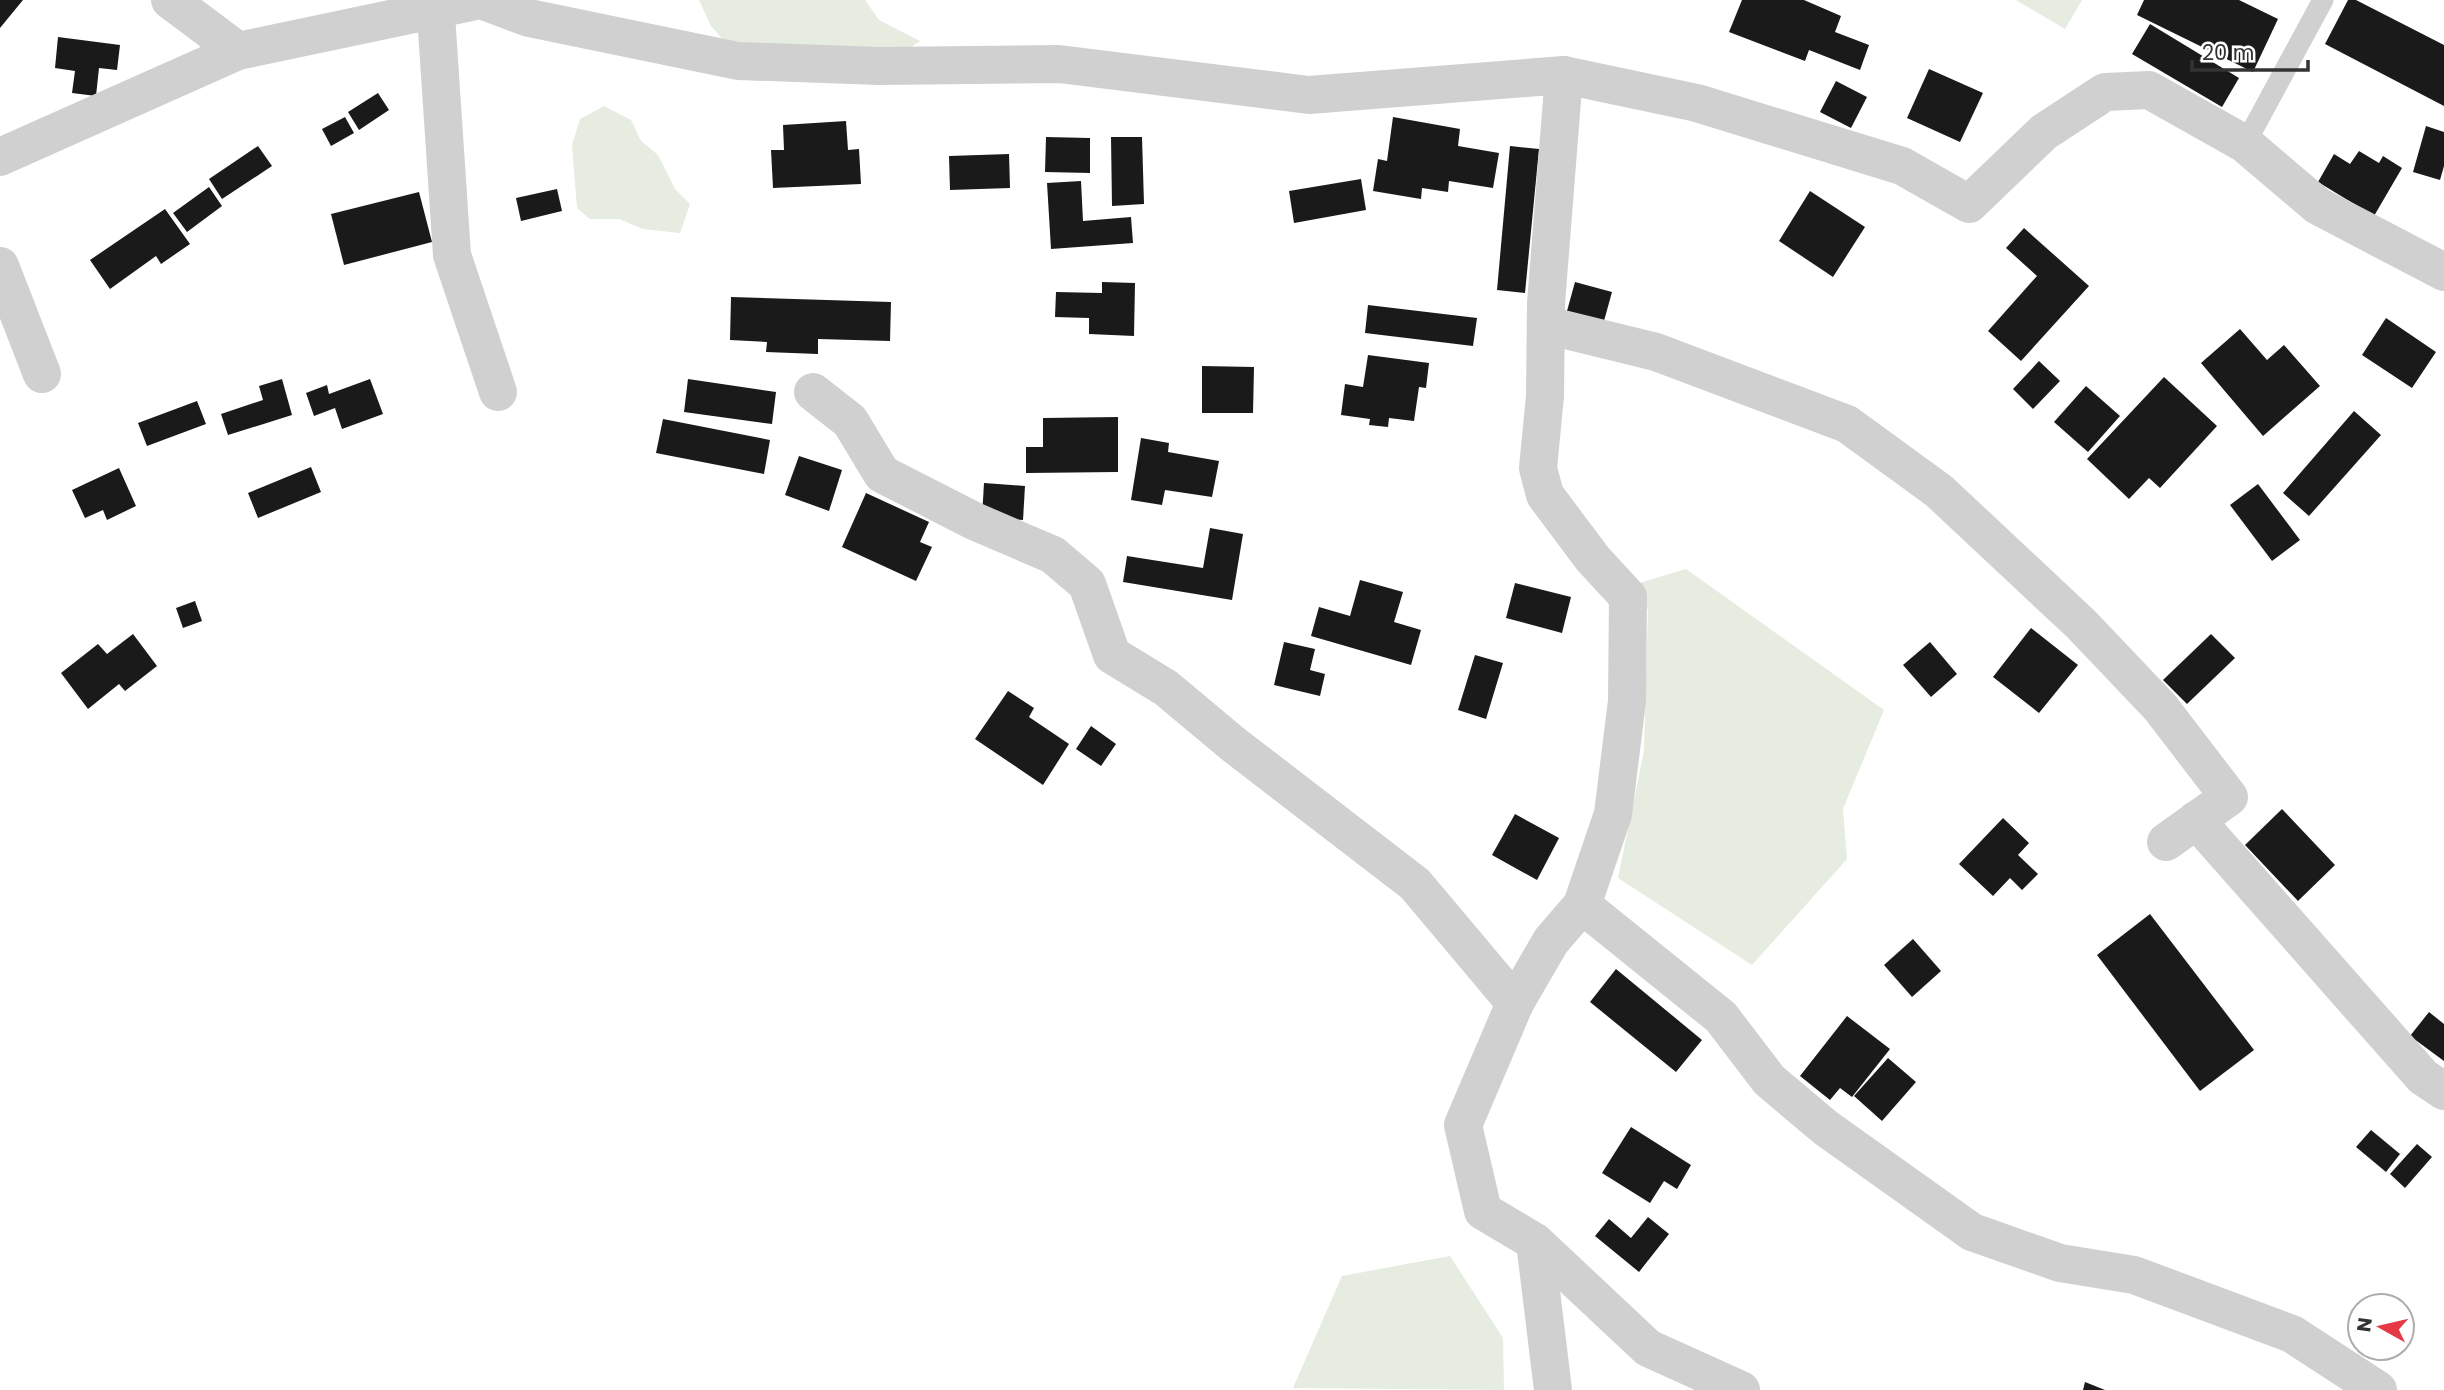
<svg xmlns="http://www.w3.org/2000/svg" width="2444" height="1390" viewBox="0 0 2444 1390" font-family="Poppins,sans-serif">
<style>
.green{fill:#e6ecdf}
.building{fill:#1a1a1a}
.lines{fill:none;stroke-linecap:round;stroke-linejoin:round}
.lane{stroke:#d0d0d0;stroke-width:21}
.street{stroke:#d0d0d0;stroke-width:38}
</style>
<rect width="100%" height="100%" fill="#fff"/>
<g class="green">
<path d="M 699,0 L 865,0 L 879,20 L 920,41 L 905,51 L 726,43 L 711,26 Z"/>
<path d="M 2016,0 L 2082,0 L 2065,29 Z"/>
<path d="M 604,106 L 631,120 L 641,141 L 658,155 L 675,189 L 690,204 L 680,233 L 643,229 L 619,219 L 590,219 L 577,208 L 572,145 L 580,119 Z"/>
<path d="M 1686,569 L 1884,710 L 1843,809 L 1847,859 L 1752,965 L 1618,878 L 1644,751 L 1648,610 L 1636,584 Z"/>
<path d="M 1450,1256 L 1503,1338 L 1504,1390 L 1293,1388 L 1342,1276 Z"/>
</g>
<g class="building">
<path d="M 0,0 L 23,0 L 0,28 Z"/>
<path d="M 1742,0 L 1804,0 L 1841,16 L 1835,32 L 1869,45 L 1860,70 L 1809,50 L 1805,61 L 1729,32 Z"/>
<path d="M 2144,0 L 2239,0 L 2278,19 L 2253,72 L 2137,15 Z"/>
<path d="M 2348,0 L 2356,0 L 2444,45 L 2444,106 L 2325,44 Z"/>
<path d="M 2150,24 L 2239,78 L 2222,107 L 2132,54 Z"/>
<path d="M 58,37 L 120,45 L 117,70 L 99,68 L 96,96 L 72,93 L 75,71 L 55,68 Z"/>
<path d="M 1929,69 L 1983,93 L 1960,142 L 1907,118 Z"/>
<path d="M 1836,81 L 1867,97 L 1851,128 L 1820,112 Z"/>
<path d="M 378,93 L 389,110 L 359,130 L 348,112 Z"/>
<path d="M 345,117 L 354,133 L 331,146 L 322,129 Z"/>
<path d="M 1393,117 L 1460,129 L 1458,146 L 1499,153 L 1493,188 L 1449,181 L 1448,192 L 1422,188 L 1421,199 L 1373,191 L 1378,159 L 1387,161 Z"/>
<path d="M 846,121 L 848,150 L 859,149 L 861,184 L 773,188 L 771,150 L 784,150 L 783,125 Z"/>
<path d="M 2426,126 L 2444,132 L 2444,166 L 2440,180 L 2413,172 Z"/>
<path d="M 1046,137 L 1090,138 L 1090,173 L 1045,172 Z"/>
<path d="M 1111,137 L 1142,137 L 1144,204 L 1112,206 Z"/>
<path d="M 258,146 L 272,166 L 222,199 L 209,179 Z"/>
<path d="M 1510,146 L 1539,149 L 1525,293 L 1497,290 Z"/>
<path d="M 2359,151 L 2379,163 L 2383,156 L 2402,168 L 2374,216 L 2318,182 L 2334,154 L 2350,164 Z"/>
<path d="M 1009,154 L 1010,188 L 950,190 L 949,156 Z"/>
<path d="M 1361,179 L 1366,210 L 1294,223 L 1289,191 Z"/>
<path d="M 1081,181 L 1083,221 L 1131,217 L 1133,243 L 1051,249 L 1047,183 Z"/>
<path d="M 209,187 L 222,206 L 187,232 L 173,213 Z"/>
<path d="M 557,189 L 562,211 L 521,221 L 516,198 Z"/>
<path d="M 1810,191 L 1865,227 L 1833,277 L 1779,241 Z"/>
<path d="M 419,192 L 432,242 L 344,265 L 331,214 Z"/>
<path d="M 165,209 L 190,244 L 161,264 L 156,256 L 110,289 L 90,260 Z"/>
<path d="M 2024,228 L 2089,286 L 2021,361 L 1988,331 L 2037,276 L 2006,248 Z"/>
<path d="M 1102,282 L 1135,283 L 1134,336 L 1089,334 L 1089,318 L 1055,317 L 1056,292 L 1102,293 Z"/>
<path d="M 1575,282 L 1612,292 L 1604,321 L 1567,311 Z"/>
<path d="M 731,297 L 891,302 L 890,341 L 818,339 L 818,354 L 766,352 L 767,342 L 730,340 Z"/>
<path d="M 1368,305 L 1477,318 L 1473,346 L 1365,333 Z"/>
<path d="M 2386,318 L 2436,352 L 2412,388 L 2362,355 Z"/>
<path d="M 2240,329 L 2267,360 L 2284,345 L 2320,386 L 2263,436 L 2201,363 Z"/>
<path d="M 1368,355 L 1429,363 L 1426,388 L 1419,387 L 1414,421 L 1389,418 L 1388,427 L 1369,425 L 1370,419 L 1341,415 L 1345,384 L 1363,387 Z"/>
<path d="M 2039,361 L 2060,381 L 2033,409 L 2013,389 Z"/>
<path d="M 1202,366 L 1254,367 L 1253,413 L 1202,413 Z"/>
<path d="M 2164,377 L 2217,426 L 2160,488 L 2149,478 L 2129,499 L 2087,459 Z"/>
<path d="M 282,379 L 292,415 L 228,435 L 221,414 L 263,400 L 259,386 Z"/>
<path d="M 370,379 L 383,414 L 342,429 L 335,408 L 314,416 L 306,393 L 327,385 L 329,394 Z"/>
<path d="M 688,379 L 776,392 L 772,424 L 684,412 Z"/>
<path d="M 2086,386 L 2120,416 L 2088,452 L 2054,422 Z"/>
<path d="M 197,401 L 206,424 L 147,446 L 138,423 Z"/>
<path d="M 2354,411 L 2381,435 L 2309,516 L 2283,493 Z"/>
<path d="M 1118,417 L 1118,472 L 1026,473 L 1026,447 L 1043,447 L 1043,418 Z"/>
<path d="M 663,419 L 770,440 L 764,474 L 656,453 Z"/>
<path d="M 1141,438 L 1169,443 L 1168,452 L 1219,461 L 1212,497 L 1165,490 L 1162,505 L 1131,500 Z"/>
<path d="M 799,456 L 842,470 L 829,511 L 785,495 Z"/>
<path d="M 311,467 L 321,492 L 258,518 L 248,493 Z"/>
<path d="M 119,468 L 136,506 L 107,520 L 103,510 L 85,518 L 72,490 Z"/>
<path d="M 984,483 L 1025,486 L 1023,520 L 982,517 Z"/>
<path d="M 2258,484 L 2300,540 L 2272,561 L 2230,505 Z"/>
<path d="M 866,493 L 929,522 L 920,542 L 932,547 L 916,581 L 842,547 Z"/>
<path d="M 1210,528 L 1243,534 L 1232,600 L 1123,582 L 1127,556 L 1203,568 Z"/>
<path d="M 1360,580 L 1403,592 L 1394,622 L 1421,630 L 1411,665 L 1311,636 L 1319,607 L 1350,616 Z"/>
<path d="M 1515,583 L 1571,597 L 1562,633 L 1506,618 Z"/>
<path d="M 195,601 L 202,621 L 183,628 L 176,608 Z"/>
<path d="M 2031,628 L 2078,665 L 2039,713 L 1993,677 Z"/>
<path d="M 133,634 L 157,666 L 125,691 L 119,684 L 88,709 L 61,673 L 98,644 L 107,654 Z"/>
<path d="M 2211,634 L 2235,658 L 2187,704 L 2163,680 Z"/>
<path d="M 1284,642 L 1315,649 L 1310,670 L 1325,674 L 1320,696 L 1274,685 Z"/>
<path d="M 1930,642 L 1957,674 L 1931,697 L 1903,665 Z"/>
<path d="M 1475,655 L 1503,663 L 1486,719 L 1458,710 Z"/>
<path d="M 1008,691 L 1034,708 L 1029,717 L 1069,744 L 1043,785 L 975,739 Z"/>
<path d="M 1091,726 L 1116,744 L 1101,766 L 1076,749 Z"/>
<path d="M 2282,809 L 2335,865 L 2298,901 L 2245,845 Z"/>
<path d="M 1515,814 L 1559,838 L 1537,880 L 1492,855 Z"/>
<path d="M 2003,818 L 2029,843 L 2018,855 L 2038,874 L 2022,890 L 2010,878 L 1993,896 L 1959,864 Z"/>
<path d="M 2150,914 L 2254,1050 L 2200,1091 L 2097,955 Z"/>
<path d="M 1913,939 L 1941,971 L 1912,997 L 1884,965 Z"/>
<path d="M 1616,969 L 1702,1040 L 1676,1072 L 1590,1002 Z"/>
<path d="M 2429,1012 L 2444,1024 L 2444,1061 L 2410,1036 Z"/>
<path d="M 1847,1016 L 1890,1049 L 1852,1097 L 1840,1088 L 1830,1100 L 1800,1076 Z"/>
<path d="M 1888,1058 L 1916,1082 L 1882,1121 L 1854,1096 Z"/>
<path d="M 1631,1127 L 1691,1165 L 1677,1189 L 1664,1181 L 1650,1203 L 1602,1173 Z"/>
<path d="M 2371,1130 L 2400,1154 L 2386,1172 L 2356,1147 Z"/>
<path d="M 2417,1144 L 2432,1157 L 2405,1188 L 2390,1174 Z"/>
<path d="M 1648,1217 L 1669,1234 L 1639,1272 L 1595,1236 L 1609,1219 L 1631,1238 Z"/>
<path d="M 2085,1382 L 2105,1390 L 2083,1390 Z"/>
</g>
<g class="lines">
<path class="lane" d="M 2245,144 L 2323,0"/>
<g class="street">
<path d="M 170,0 L 238,51"/>
<path d="M 435,0 L 452,255 L 498,392"/>
<path d="M 0,157 L 238,51 L 481,0 L 529,18 L 738,61 L 879,66 L 1059,64 L 1309,95 L 1564,75 L 1697,103 L 1902,166 L 1969,204 L 2044,132 L 2105,92 L 2149,90 L 2245,144 L 2318,206 L 2444,272"/>
<path d="M 0,266 L 42,374"/>
<path d="M 1546,325 L 1656,352 L 1847,424 L 1939,491 L 2081,624 L 2160,707 L 2229,797 L 2166,842"/>
<path d="M 813,392 L 850,421 L 882,474 L 974,521 L 1053,555 L 1087,584 L 1112,655 L 1166,688 L 1233,744 L 1415,884 L 1515,1003"/>
<path d="M 2196,820 L 2423,1077 L 2444,1091"/>
<path d="M 1582,905 L 1721,1017 L 1769,1080 L 1826,1128 L 1972,1232 L 2060,1263 L 2134,1275 L 2292,1334 L 2378,1390"/>
<path d="M 1535,1242 L 1648,1348 L 1741,1390"/>
<path d="M 1553,1390 L 1535,1242 L 1483,1211 L 1463,1125 L 1515,1003 L 1551,941 L 1582,905 L 1613,814 L 1627,701 L 1628,597 L 1593,559 L 1545,495 L 1538,468 L 1545,396 L 1546,303 L 1564,75"/>
</g>
</g>
<g transform="translate(2381 1327) rotate(278)"><circle r="33" fill="#ffffff" stroke="#adadad" stroke-width="2"/>
<path d="M0-5L12 26L0 18L-12 26Z" fill="#e63946"/>
<text y="-10" font-size="19" font-weight="bold" text-anchor="middle" fill="#333333">N</text>
</g>
<path d="M2192 60v10h116v-10" fill="none" stroke="#333333" stroke-width="3.5"/>
<text x="2202" y="60" font-size="21" fill="#333333" stroke="#ffffff" stroke-width="5" paint-order="stroke">20 m</text>
</svg>
